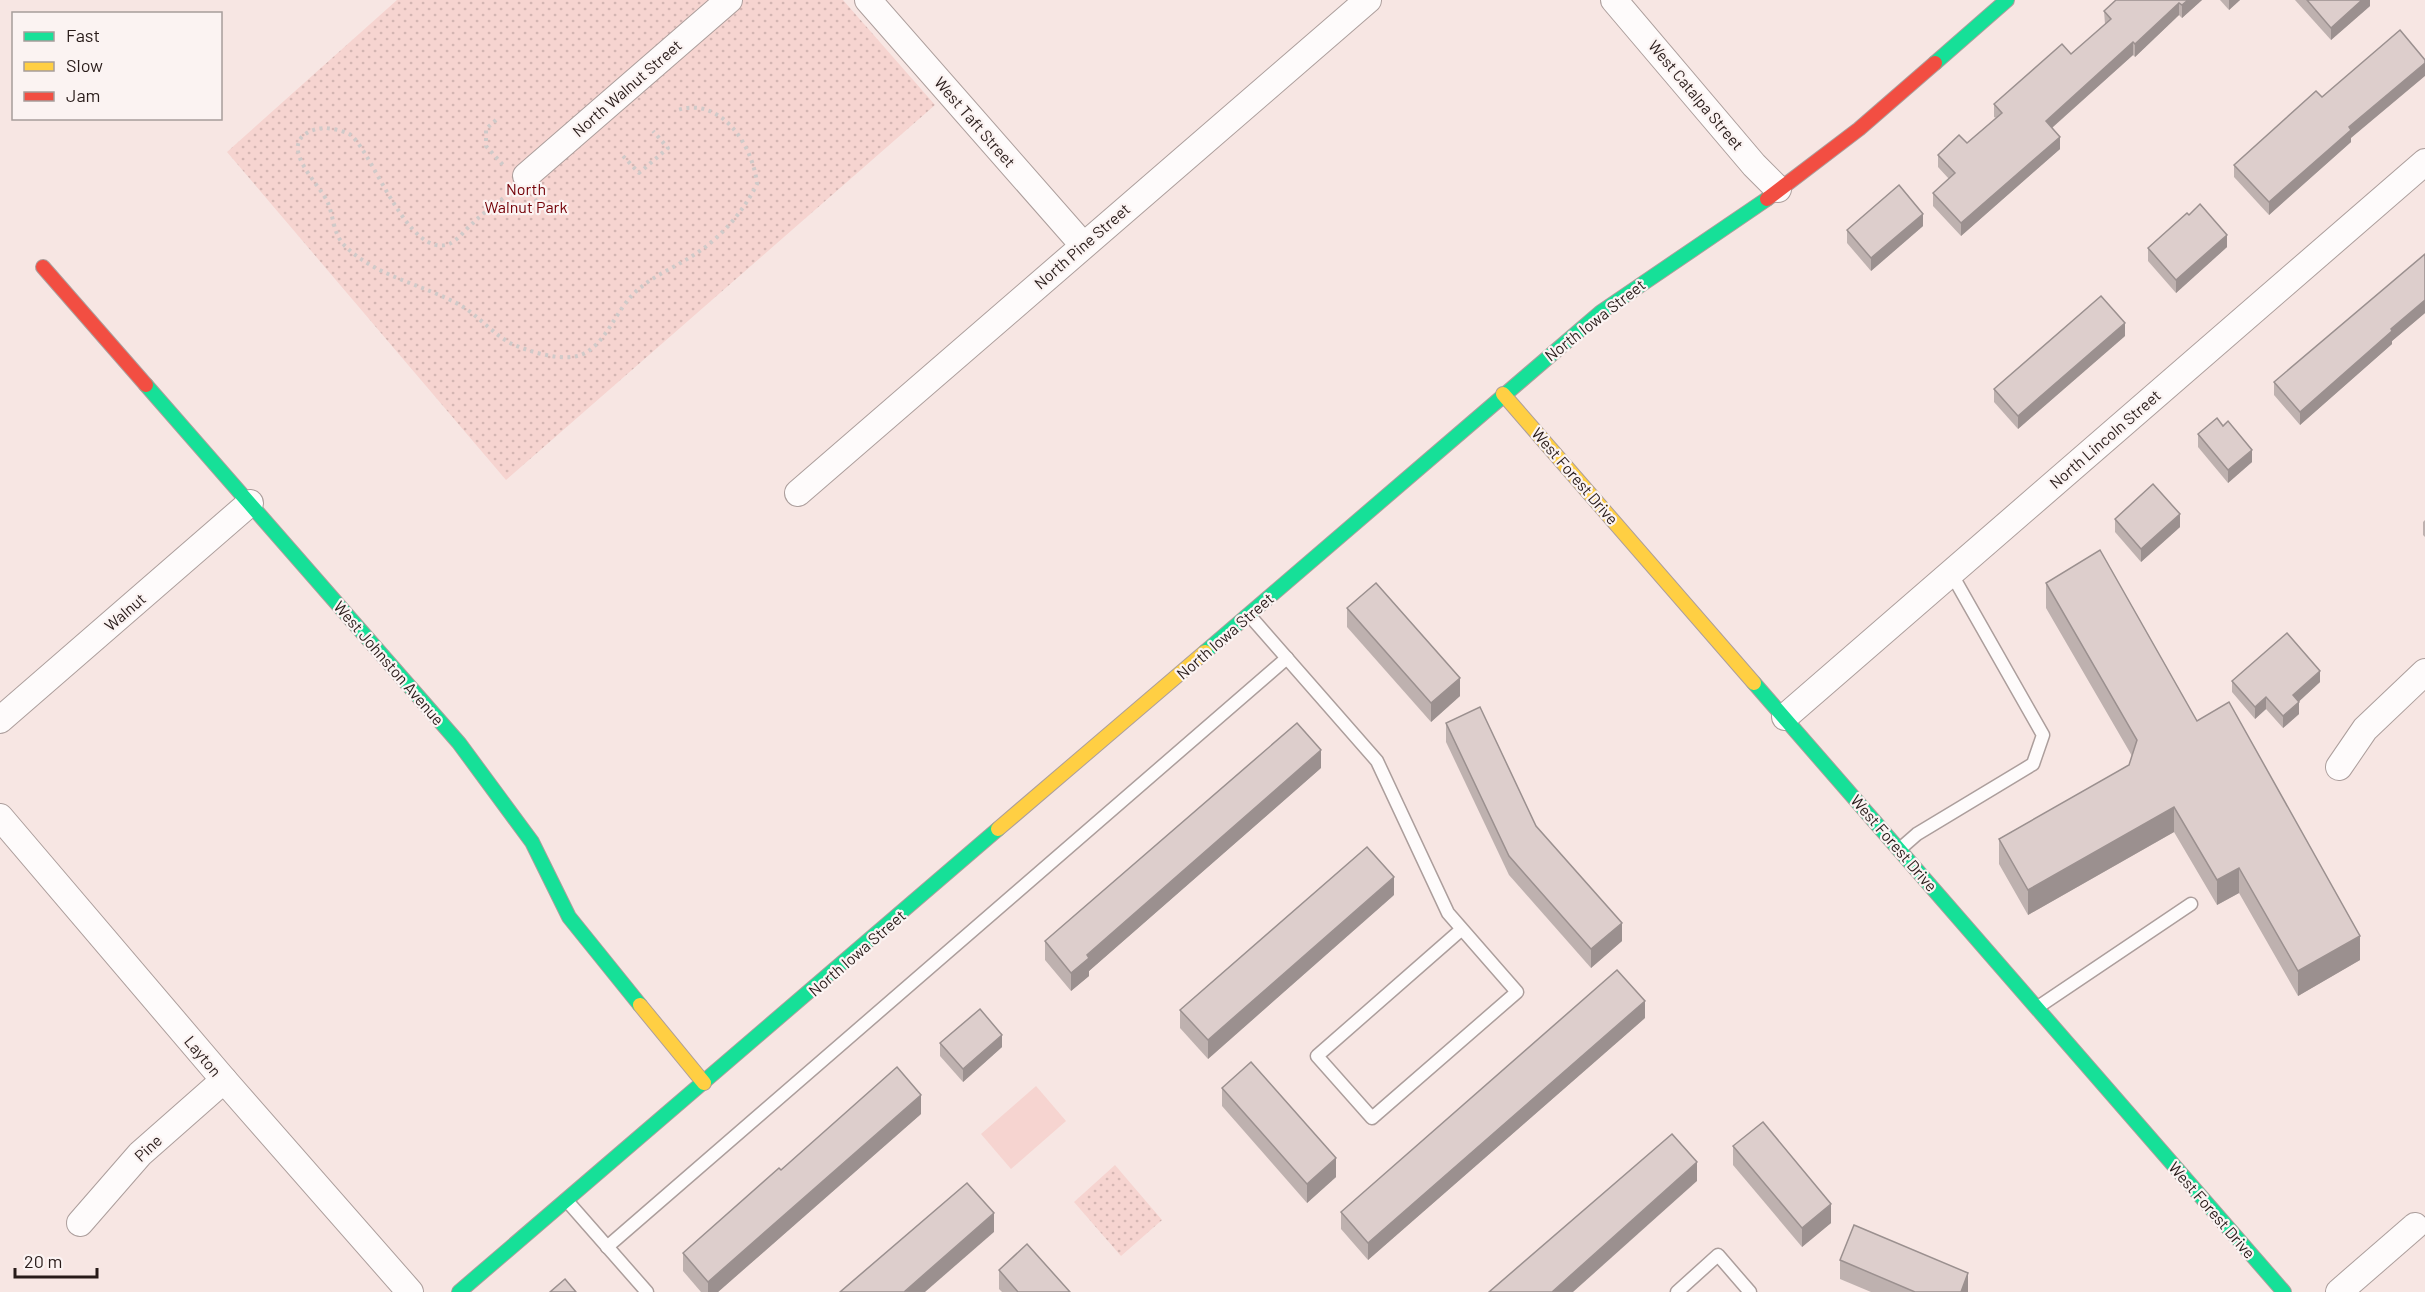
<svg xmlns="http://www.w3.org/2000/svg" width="2425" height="1292" viewBox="0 0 2425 1292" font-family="Barlow,sans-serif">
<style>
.green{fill:url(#green-dots)}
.pitch{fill:#f6d4d0}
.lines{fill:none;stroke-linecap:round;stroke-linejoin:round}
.lane-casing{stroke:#ac9e9c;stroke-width:15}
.street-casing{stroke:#ac9e9c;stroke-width:28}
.fast-casing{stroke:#ac9e9c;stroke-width:16}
.slow-casing{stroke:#ac9e9c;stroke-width:16}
.jam-casing{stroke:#ac9e9c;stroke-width:16}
.path{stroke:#cfcac9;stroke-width:4;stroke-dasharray:3 4.5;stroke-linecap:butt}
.lane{stroke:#fefbfb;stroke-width:12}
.street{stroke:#fefbfb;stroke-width:26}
.fast{stroke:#16e098;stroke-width:14}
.slow{stroke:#ffcf43;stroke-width:14}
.jam{stroke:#f24e42;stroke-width:14}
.wall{fill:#beb1af}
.shaded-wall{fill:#9b908f}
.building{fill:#ddcecc;stroke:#9b908f;stroke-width:1.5}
.labels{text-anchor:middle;stroke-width:4.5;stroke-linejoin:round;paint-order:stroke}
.street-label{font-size:16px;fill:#281b19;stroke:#fbf3f2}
.park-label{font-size:16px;fill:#740107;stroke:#fbf3f2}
</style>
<defs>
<pattern id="green-dots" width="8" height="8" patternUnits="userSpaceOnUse" patternTransform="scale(1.5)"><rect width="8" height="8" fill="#f6d4d0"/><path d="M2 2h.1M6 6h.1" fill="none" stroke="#d3b5b2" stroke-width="1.8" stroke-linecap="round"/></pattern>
</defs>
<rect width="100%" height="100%" fill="#f7e6e3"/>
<g class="green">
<path d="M 397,0 L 843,0 L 935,105 L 506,480 L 227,152 Z"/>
<path d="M 1115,1165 L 1162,1220 L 1121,1256 L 1074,1202 Z"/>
</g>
<path class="pitch" d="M 1036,1086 L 1066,1121 L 1011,1169 L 981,1134 Z"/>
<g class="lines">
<g class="lane-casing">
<g id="lane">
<path d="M 1250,616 L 1377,761 L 1448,913 L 1517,992 L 1372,1118 L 1317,1056 L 1462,929"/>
<path d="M 1901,848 L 1917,834 L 2033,764 L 2043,735 L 1951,573"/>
<path d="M 2038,1007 L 2191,904"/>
<path d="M 568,1202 L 647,1292"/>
<path d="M 607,1247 L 1287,658"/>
<path d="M 1677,1292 L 1718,1255 L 1750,1292"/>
</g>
</g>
<g class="street-casing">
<g id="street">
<path d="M 868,0 L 1083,245"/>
<path d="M 1614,0 L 1754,165 L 1778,189"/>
<path d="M 526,176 L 729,0"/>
<path d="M 798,493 L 1368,0"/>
<path d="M 1785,717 L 2425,162"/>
<path d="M 0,720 L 250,503"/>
<path d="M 2339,767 L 2365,729 L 2425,672"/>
<path d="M 0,817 L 224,1080 L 410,1292"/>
<path d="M 80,1223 L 140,1154 L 224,1080"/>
<path d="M 2339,1292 L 2415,1226"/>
</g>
</g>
<g class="fast-casing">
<g id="fast">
<path d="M 1935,63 L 2007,0"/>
<path d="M 146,385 L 459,743 L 532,842 L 569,917 L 640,1005"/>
<path d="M 1205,652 L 1601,312 L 1767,199"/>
<path d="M 1754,683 L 2284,1292"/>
<path d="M 459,1292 L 998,829"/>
</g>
</g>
<g class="slow-casing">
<g id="slow">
<path d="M 1503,394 L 1754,683"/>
<path d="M 998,829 L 1205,652"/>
<path d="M 640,1005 L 704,1083"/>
</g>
</g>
<g class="jam-casing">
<g id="jam">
<path d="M 1767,199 L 1859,129 L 1935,63"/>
<path d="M 43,267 L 146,385"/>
</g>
</g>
<g class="path">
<path d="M 496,120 L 486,129 L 486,146 L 503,165"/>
<path d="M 623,156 L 639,173 L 668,148 L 653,131"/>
<path d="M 509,194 C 497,203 484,212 473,223 C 466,229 457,241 449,244 C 409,259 375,158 352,136 C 346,131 334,129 326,128 C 318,128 310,130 304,135 C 283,152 321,186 328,203 C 334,218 333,234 345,246 C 375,276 424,285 460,305 C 479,316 494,335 512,344 C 528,351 554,359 571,357 C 600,355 612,319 628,300 C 644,280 668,271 689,258 C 718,241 742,214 757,184 C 753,145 720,94 675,111"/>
<path d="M 535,199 L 549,214"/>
</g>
<use href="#lane" class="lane"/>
<use href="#street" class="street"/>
<use href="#fast" class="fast"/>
<use href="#slow" class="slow"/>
<use href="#jam" class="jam"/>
</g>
<g class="wall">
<path d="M 2116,0 L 2202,0 L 2182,18 L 2179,15 L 2135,57 L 2133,55 L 2052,128 L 2060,149 L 1961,236 L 1933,206 L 1933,193 L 1949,179 L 1938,167 L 1938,155 L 1967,143 L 1996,118 L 1994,117 L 1994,104 L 2071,54 L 2105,24 L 2104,11 Z"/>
<path d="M 2220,0 L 2240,0 L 2229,10 Z"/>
<path d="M 2295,0 L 2370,0 L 2370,6 L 2331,40 Z"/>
<path d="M 2351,138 L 2351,142 L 2269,215 L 2234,177 L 2234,165 Z"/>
<path d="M 2189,215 L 2227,247 L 2176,293 L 2148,261 L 2148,248 Z"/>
<path d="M 1923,226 L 1871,271 L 1847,243 L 1847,230 Z"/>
<path d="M 2425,254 L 2425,313 L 2392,341 L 2392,344 L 2300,425 L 2274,395 L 2274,382 Z"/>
<path d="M 2125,336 L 2018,429 L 1994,402 L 1994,389 Z"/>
<path d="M 2198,434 L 2252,462 L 2228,483 L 2198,447 Z"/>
<path d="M 2115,519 L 2180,527 L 2141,562 L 2115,532 Z"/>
<path d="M 2425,520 L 2425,537 L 2423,535 L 2423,522 Z"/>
<path d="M 2046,583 L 2197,721 L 2360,960 L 2298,996 L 2239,893 L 2217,905 L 2174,832 L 2028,915 L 1999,864 L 1999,839 L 2129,765 L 2132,756 L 2046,608 Z"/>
<path d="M 1347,608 L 1460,696 L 1431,722 L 1347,627 Z"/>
<path d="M 2232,681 L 2320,682 L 2298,702 L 2299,714 L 2283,728 L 2266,709 L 2255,719 L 2232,692 Z"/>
<path d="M 1446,723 L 1536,826 L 1622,941 L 1591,968 L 1509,875 L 1446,742 Z"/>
<path d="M 1321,768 L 1089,971 L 1089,976 L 1071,991 L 1045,960 L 1045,941 Z"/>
<path d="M 1394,895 L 1208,1059 L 1180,1028 L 1180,1010 Z"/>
<path d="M 1645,1018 L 1368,1260 L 1341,1229 L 1341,1212 Z"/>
<path d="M 940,1043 L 1002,1047 L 963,1082 L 940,1056 Z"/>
<path d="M 1222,1088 L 1336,1177 L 1307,1203 L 1222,1106 Z"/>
<path d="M 921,1114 L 718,1292 L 701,1292 L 683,1271 L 683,1253 L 781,1170 Z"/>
<path d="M 1733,1146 L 1831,1223 L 1802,1247 L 1733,1165 Z"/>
<path d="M 1840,1260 L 1968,1292 L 1871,1292 L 1840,1279 Z"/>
<path d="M 999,1270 L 1070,1292 L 1002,1292 L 999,1289 Z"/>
</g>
<g class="shaded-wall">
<path d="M 2188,0 L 2202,0 L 2182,18 L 2182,5 Z"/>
<path d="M 2229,0 L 2240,0 L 2229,10 Z"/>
<path d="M 2362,0 L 2370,0 L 2370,6 L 2331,40 L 2331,28 Z"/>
<path d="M 2179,3 L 2179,15 L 2135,57 L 2135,44 Z"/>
<path d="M 2133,42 L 2133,55 L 2046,133 L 2046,121 Z"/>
<path d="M 2425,63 L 2425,76 L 2351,138 L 2351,142 L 2269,215 L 2269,202 L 2349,127 Z"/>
<path d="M 2060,137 L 2060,149 L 1961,236 L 1961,223 Z"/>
<path d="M 1923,214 L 1923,226 L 1871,271 L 1871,258 Z"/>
<path d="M 2227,235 L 2227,247 L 2176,293 L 2176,280 Z"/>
<path d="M 2425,300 L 2425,313 L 2392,341 L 2392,344 L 2300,425 L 2300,412 L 2391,329 Z"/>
<path d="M 2125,323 L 2125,336 L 2018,429 L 2018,416 Z"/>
<path d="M 2252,450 L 2252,462 L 2228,483 L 2228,470 Z"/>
<path d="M 2180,514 L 2180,527 L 2141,562 L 2141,549 Z"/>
<path d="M 2320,671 L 2320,682 L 2293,707 L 2293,695 Z"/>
<path d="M 1460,678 L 1460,696 L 1431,722 L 1431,703 Z"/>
<path d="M 2266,697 L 2266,709 L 2255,719 L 2255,707 Z"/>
<path d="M 2299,702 L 2299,714 L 2283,728 L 2283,716 Z"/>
<path d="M 1321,750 L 1321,768 L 1089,971 L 1089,976 L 1071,991 L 1071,973 L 1087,955 Z"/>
<path d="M 2174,807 L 2174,832 L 2028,915 L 2028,890 Z"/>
<path d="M 2239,868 L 2239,893 L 2217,905 L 2217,880 Z"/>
<path d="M 1394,877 L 1394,895 L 1208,1059 L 1208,1040 Z"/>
<path d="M 1622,923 L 1622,941 L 1591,968 L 1591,949 Z"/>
<path d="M 2360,936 L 2360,960 L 2298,996 L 2298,971 Z"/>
<path d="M 1645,1001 L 1645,1018 L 1368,1260 L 1368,1243 Z"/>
<path d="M 1002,1035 L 1002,1047 L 963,1082 L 963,1069 Z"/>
<path d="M 921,1095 L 921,1114 L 718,1292 L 708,1292 L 708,1282 Z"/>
<path d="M 1336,1158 L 1336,1177 L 1307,1203 L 1307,1184 Z"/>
<path d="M 1697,1162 L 1697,1181 L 1573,1292 L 1552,1292 Z"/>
<path d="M 1831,1204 L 1831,1223 L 1802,1247 L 1802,1228 Z"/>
<path d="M 994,1213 L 994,1232 L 925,1292 L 904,1292 Z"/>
<path d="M 1968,1273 L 1968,1292 L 1961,1292 Z"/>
</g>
<g class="building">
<path d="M 2116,0 L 2188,0 L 2182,5 L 2179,3 L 2135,44 L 2133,42 L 2046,121 L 2060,137 L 1961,223 L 1933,193 L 1955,173 L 1938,155 L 1959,135 L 1967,143 L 2002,113 L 1994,104 L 2062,44 L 2071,54 L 2111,19 L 2104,11 Z"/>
<path d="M 2307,0 L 2362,0 L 2331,28 Z"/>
<path d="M 2400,30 L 2425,60 L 2425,63 L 2349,127 L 2351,130 L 2269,202 L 2234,165 L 2316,91 L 2322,97 Z"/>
<path d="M 1899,185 L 1923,214 L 1871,258 L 1847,230 Z"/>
<path d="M 2200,204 L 2227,235 L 2176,280 L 2148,248 L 2187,213 L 2189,215 Z"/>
<path d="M 2425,254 L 2425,300 L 2391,329 L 2392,331 L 2300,412 L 2274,382 Z"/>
<path d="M 2101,296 L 2125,323 L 2018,416 L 1994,389 Z"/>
<path d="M 2217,418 L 2223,426 L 2228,421 L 2252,450 L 2228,470 L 2198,434 Z"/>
<path d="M 2153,484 L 2180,514 L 2141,549 L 2115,519 Z"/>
<path d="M 2100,550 L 2197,721 L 2229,702 L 2360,936 L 2298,971 L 2239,868 L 2217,880 L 2174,807 L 2028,890 L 1999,839 L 2129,765 L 2137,740 L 2046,583 Z"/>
<path d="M 1376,583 L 1460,678 L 1431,703 L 1347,608 Z"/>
<path d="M 2287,633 L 2320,671 L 2293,695 L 2299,702 L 2283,716 L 2266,697 L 2255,707 L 2232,681 Z"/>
<path d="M 1480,707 L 1536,826 L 1622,923 L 1591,949 L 1509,856 L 1446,723 Z"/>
<path d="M 1297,723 L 1321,750 L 1087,955 L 1089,958 L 1071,973 L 1045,941 Z"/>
<path d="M 1367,847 L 1394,877 L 1208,1040 L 1180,1010 Z"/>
<path d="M 1617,970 L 1645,1001 L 1368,1243 L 1341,1212 Z"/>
<path d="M 980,1009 L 1002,1035 L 963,1069 L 940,1043 Z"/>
<path d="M 1251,1062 L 1336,1158 L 1307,1184 L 1222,1088 Z"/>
<path d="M 897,1067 L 921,1095 L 708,1282 L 683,1253 L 779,1168 L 781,1170 Z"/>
<path d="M 1763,1122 L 1831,1204 L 1802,1228 L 1733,1146 Z"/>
<path d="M 1672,1134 L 1697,1162 L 1552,1292 L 1489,1292 Z"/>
<path d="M 967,1183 L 994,1213 L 904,1292 L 840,1292 Z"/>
<path d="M 1854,1225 L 1968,1273 L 1961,1292 L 1915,1292 L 1840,1260 Z"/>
<path d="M 1027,1244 L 1070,1292 L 1018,1292 L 999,1270 Z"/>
<path d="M 565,1279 L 576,1292 L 550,1292 Z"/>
</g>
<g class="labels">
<g class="street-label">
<text transform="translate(627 88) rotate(-41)" y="6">North Walnut Street</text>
<text transform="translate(1696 95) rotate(50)" y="6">West Catalpa Street</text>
<text transform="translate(975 122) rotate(49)" y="6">West Taft Street</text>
<text transform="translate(1082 246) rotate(-41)" y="6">North Pine Street</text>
<text transform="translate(1595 320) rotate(-38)" y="6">North Iowa Street</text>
<text transform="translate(2105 439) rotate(-41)" y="6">North Lincoln Street</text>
<text transform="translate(1575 476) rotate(49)" y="6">West Forest Drive</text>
<text transform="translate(125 612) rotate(-41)" y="6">Walnut</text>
<text transform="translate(1225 636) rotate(-41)" y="6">North Iowa Street</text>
<text transform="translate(389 663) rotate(49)" y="6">West Johnston Avenue</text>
<text transform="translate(1894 843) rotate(49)" y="6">West Forest Drive</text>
<text transform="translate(857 953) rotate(-41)" y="6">North Iowa Street</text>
<text transform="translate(203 1056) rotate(50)" y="6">Layton</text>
<text transform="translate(148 1148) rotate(-43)" y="6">Pine</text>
<text transform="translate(2212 1210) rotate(49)" y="6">West Forest Drive</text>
</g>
<g class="park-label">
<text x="526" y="195">North<tspan x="526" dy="18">Walnut Park</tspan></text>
</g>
</g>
<rect x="12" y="12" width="210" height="108" fill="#fbf3f2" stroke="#a79d9b" stroke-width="1.5"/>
<rect x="24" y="32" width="30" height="9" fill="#16e098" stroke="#a79d9b" stroke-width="1.5"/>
<text x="66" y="42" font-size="18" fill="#281b19">Fast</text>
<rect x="24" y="62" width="30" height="9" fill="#ffcf43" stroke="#a79d9b" stroke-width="1.5"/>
<text x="66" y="72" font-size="18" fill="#281b19">Slow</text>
<rect x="24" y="92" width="30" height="9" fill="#f24e42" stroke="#a79d9b" stroke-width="1.5"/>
<text x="66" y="102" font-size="18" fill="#281b19">Jam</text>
<path d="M15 1268v9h82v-9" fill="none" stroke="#281b19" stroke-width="3"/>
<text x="24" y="1268" font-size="18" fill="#281b19" stroke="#fbf3f2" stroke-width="4.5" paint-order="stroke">20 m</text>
</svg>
